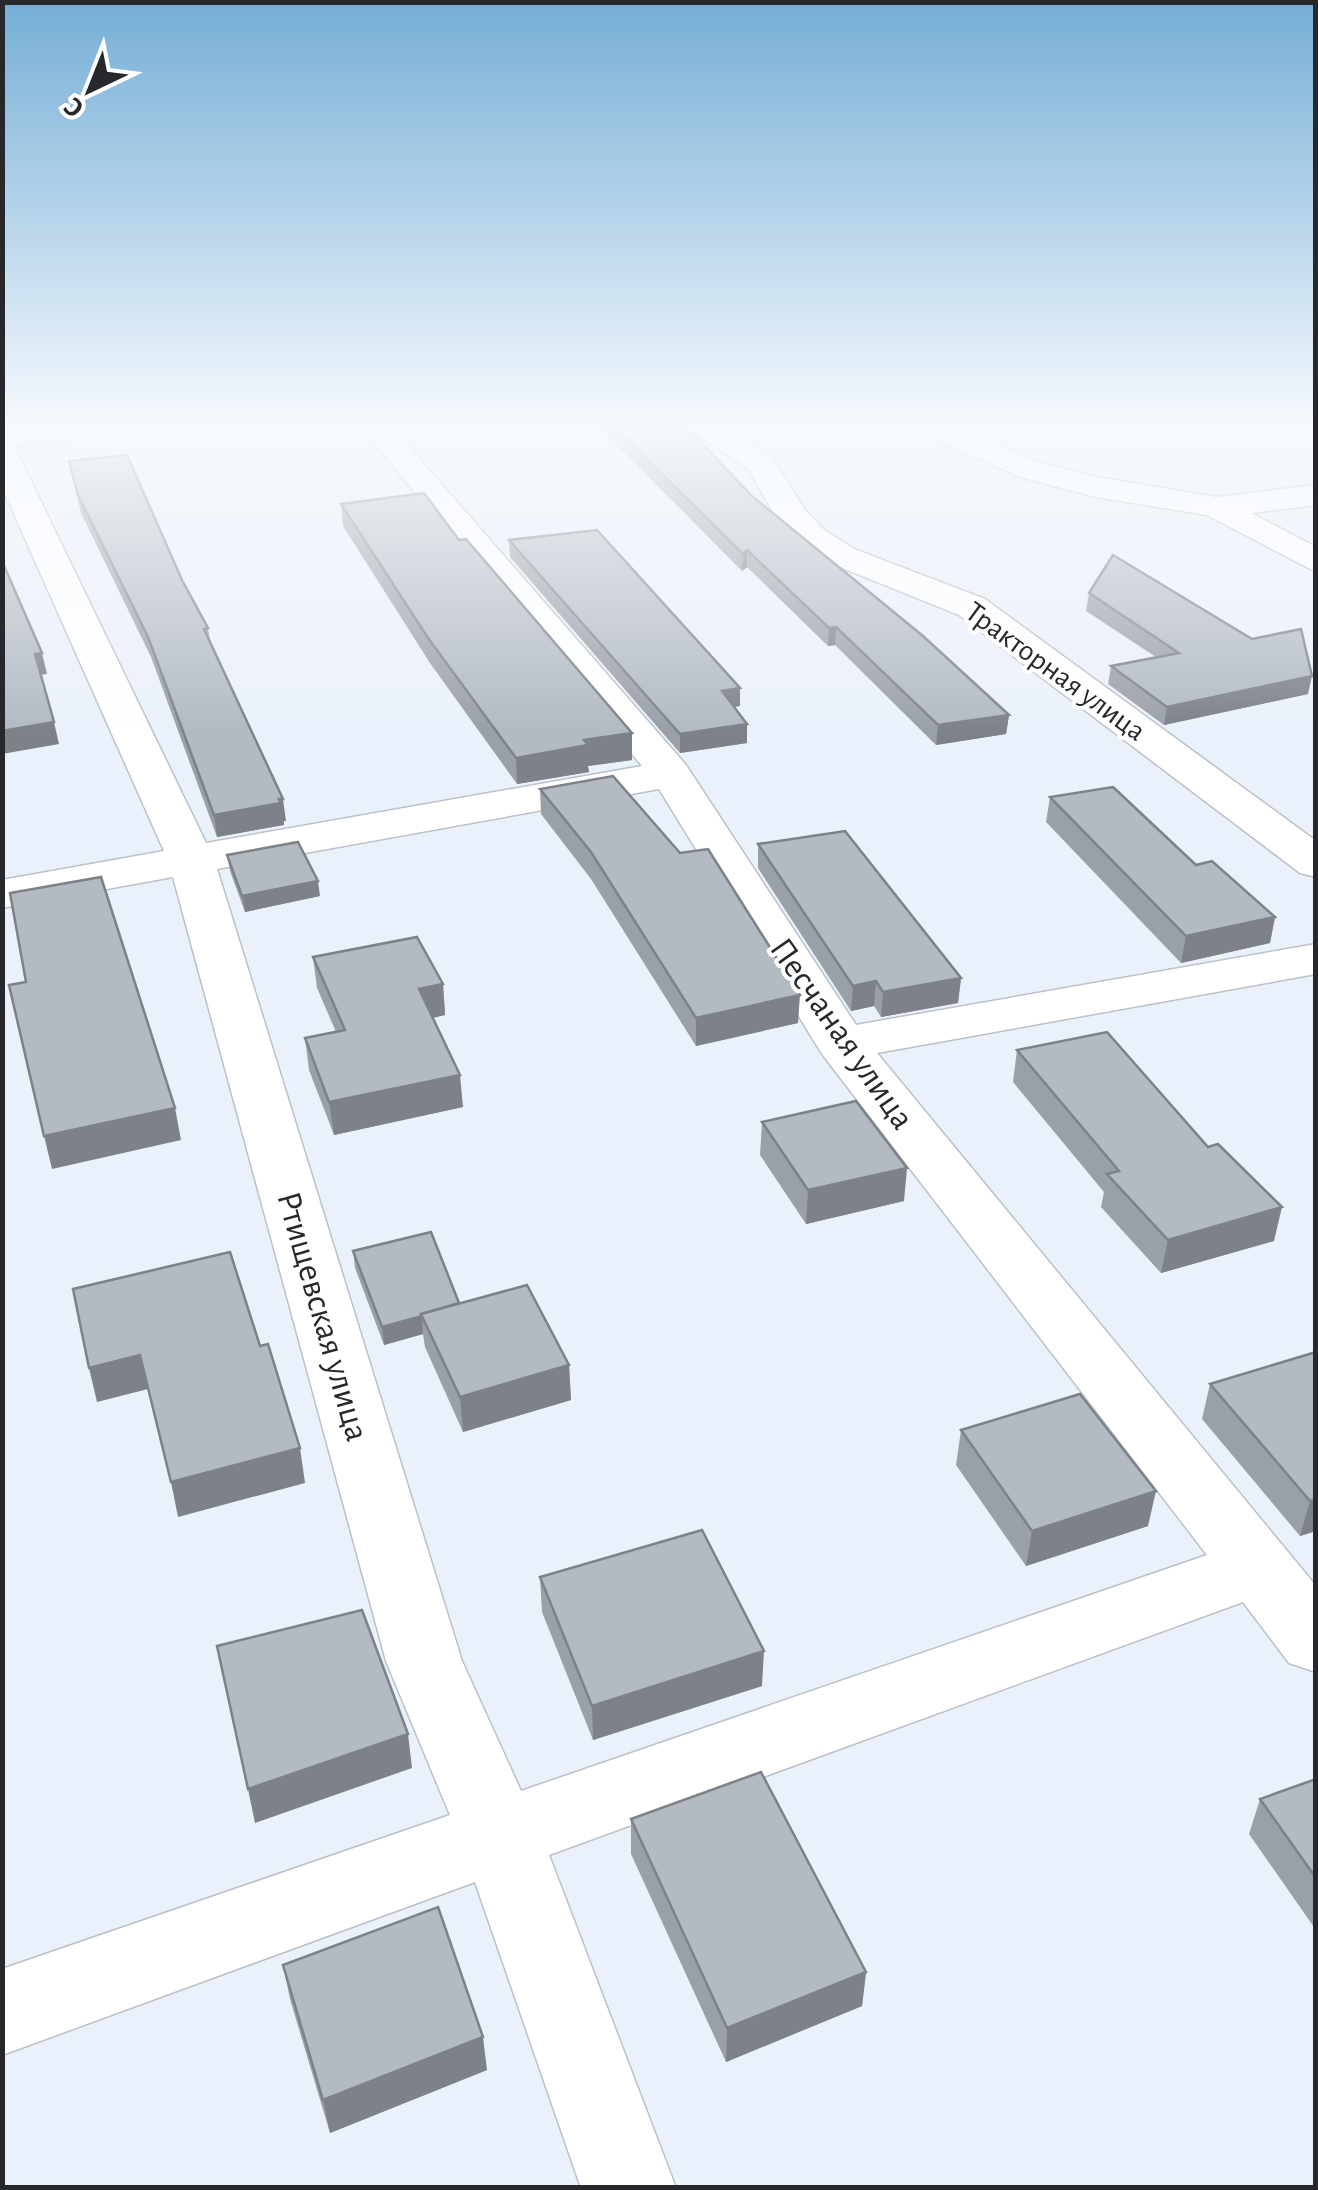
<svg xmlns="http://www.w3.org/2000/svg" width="1318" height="2190" viewBox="0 0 1318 2190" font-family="'Alegreya Sans',sans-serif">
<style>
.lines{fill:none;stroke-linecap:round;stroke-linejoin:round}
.minor-casing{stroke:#bbc1c9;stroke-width:3}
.minor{fill:#fff;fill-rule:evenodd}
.wall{fill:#9aa0a7}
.shaded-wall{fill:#7d8288}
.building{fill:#b3bac2;stroke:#7d8288;stroke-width:2.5}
.labels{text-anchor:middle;stroke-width:8;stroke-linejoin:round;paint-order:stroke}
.far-street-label{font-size:30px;fill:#26282b;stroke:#fff}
.street-label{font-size:35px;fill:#26282b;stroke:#fff}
</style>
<rect width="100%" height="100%" fill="#ebf1fa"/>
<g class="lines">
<g class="minor-casing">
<g id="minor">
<path d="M 35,425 L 127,425 L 123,431 L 112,434 L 14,446 L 206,843 L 642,766 L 359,425 L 390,425 L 686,765 L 856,1025 L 1316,944 L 1316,974 L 877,1053 L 1316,1586 L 1316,1672 L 1289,1663 L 1243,1602 L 549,1855 L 676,2188 L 581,2188 L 475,1882 L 2,2055 L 2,1969 L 450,1815 L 386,1661 L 173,877 L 2,908 L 2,880 L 164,851 L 2,487 L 2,429 ZM 659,789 L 822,1054 L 1207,1555 L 521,1791 L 462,1661 L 217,869 Z"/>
<path d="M 685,425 L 721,425 L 772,457 L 805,510 L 823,529 L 854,549 L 985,599 L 1316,841 L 1316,877 L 1300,873 L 959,615 L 830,563 L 799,543 L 775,516 L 749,470 Z"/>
<path d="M 913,425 L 953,425 L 1042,463 L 1097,477 L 1216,497 L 1316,485 L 1316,505 L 1251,513 L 1316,547 L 1316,572 L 1207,515 L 1096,497 L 1020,477 L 917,431 Z"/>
</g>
</g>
<use href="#minor" class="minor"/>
</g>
<g class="wall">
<path d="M 597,425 L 684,425 L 752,496 L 1009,715 L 1006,734 L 936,745 L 835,645 L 828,646 L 747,567 L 742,571 Z"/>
<path d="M 69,461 L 182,580 L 208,628 L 210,641 L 286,821 L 284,821 L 284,825 L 217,837 L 151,657 L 81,513 Z"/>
<path d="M 341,504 L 459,540 L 632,733 L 632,760 L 588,766 L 589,772 L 517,784 L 430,663 L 343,526 Z"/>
<path d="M 509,540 L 740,688 L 740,706 L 734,707 L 747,724 L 747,743 L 680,753 L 510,557 Z"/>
<path d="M 1089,593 L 1308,694 L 1164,725 L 1108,684 L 1111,666 L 1156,657 L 1086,611 Z"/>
<path d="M 540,789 L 798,1023 L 696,1046 L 591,879 L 541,814 Z"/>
<path d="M 1050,797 L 1196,865 L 1275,917 L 1270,943 L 1181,963 L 1046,822 Z"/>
<path d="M 758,844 L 961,978 L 958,1003 L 881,1017 L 874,1006 L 851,1011 L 758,868 Z"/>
<path d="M 227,855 L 320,896 L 245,912 L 230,871 Z"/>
<path d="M 313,957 L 443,984 L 445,1015 L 433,1018 L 463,1107 L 334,1135 L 309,1070 L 305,1038 L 336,1032 L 317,988 Z"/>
<path d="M 1017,1050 L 1274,1241 L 1161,1273 L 1101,1207 L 1104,1192 L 1013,1082 Z"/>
<path d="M 762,1122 L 904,1201 L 806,1224 L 760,1155 Z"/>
<path d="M 353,1251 L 459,1303 L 569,1365 L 571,1400 L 463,1432 L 425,1347 L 423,1334 L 384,1345 L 355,1268 Z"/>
<path d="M 1316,1352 L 1316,1531 L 1300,1536 L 1202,1419 L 1210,1384 Z"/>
<path d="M 961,1430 L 1148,1526 L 1026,1566 L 956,1465 Z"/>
<path d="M 540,1577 L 762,1686 L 593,1740 L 542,1612 Z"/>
<path d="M 1316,1779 L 1316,1930 L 1249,1834 L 1260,1799 Z"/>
<path d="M 631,1819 L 866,1972 L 862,2006 L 726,2062 L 631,1854 Z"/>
<path d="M 283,1965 L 487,2070 L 330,2133 L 290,1999 Z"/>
</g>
<g class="shaded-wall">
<path d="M 747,550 L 747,567 L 742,571 L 743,554 Z"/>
<path d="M 836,627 L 835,645 L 828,646 L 829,628 Z"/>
<path d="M 42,653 L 47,674 L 39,675 L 35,654 Z"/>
<path d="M 1312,676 L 1308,694 L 1164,725 L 1167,707 Z"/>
<path d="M 740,688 L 740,706 L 721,709 L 722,691 Z"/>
<path d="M 1009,715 L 1006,734 L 936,745 L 938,725 Z"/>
<path d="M 54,722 L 59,744 L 2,754 L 2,731 Z"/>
<path d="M 747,724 L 747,743 L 680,753 L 680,734 Z"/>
<path d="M 632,733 L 632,760 L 588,766 L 589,772 L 517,784 L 516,758 L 584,740 Z"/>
<path d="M 283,799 L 286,821 L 284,821 L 284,825 L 217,837 L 214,815 Z"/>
<path d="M 318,881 L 320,896 L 245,912 L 242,896 Z"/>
<path d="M 1275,917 L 1270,943 L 1181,963 L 1186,936 Z"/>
<path d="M 961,978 L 958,1003 L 881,1017 L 883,992 Z"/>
<path d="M 876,981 L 874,1006 L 851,1011 L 853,986 Z"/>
<path d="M 443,984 L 445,1015 L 422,1020 L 419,989 Z"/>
<path d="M 800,995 L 798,1023 L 696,1046 L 696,1018 Z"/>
<path d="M 460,1075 L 463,1107 L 334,1135 L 329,1102 Z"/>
<path d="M 175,1108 L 181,1140 L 52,1169 L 44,1136 Z"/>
<path d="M 907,1168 L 904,1201 L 806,1224 L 808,1190 Z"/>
<path d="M 1282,1207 L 1274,1241 L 1161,1273 L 1168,1240 Z"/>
<path d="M 422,1316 L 423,1334 L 384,1345 L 382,1327 Z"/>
<path d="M 140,1355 L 148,1389 L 97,1402 L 89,1368 Z"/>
<path d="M 569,1365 L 571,1400 L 463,1432 L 460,1397 Z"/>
<path d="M 300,1448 L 305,1483 L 178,1517 L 171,1482 Z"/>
<path d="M 1156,1491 L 1148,1526 L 1026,1566 L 1032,1531 Z"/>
<path d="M 1316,1500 L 1316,1531 L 1300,1536 L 1310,1501 Z"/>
<path d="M 764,1651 L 762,1686 L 593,1740 L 592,1706 Z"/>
<path d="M 408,1734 L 412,1768 L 255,1823 L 248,1789 Z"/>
<path d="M 866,1972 L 862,2006 L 726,2062 L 727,2028 Z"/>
<path d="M 483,2037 L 487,2070 L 330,2133 L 323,2100 Z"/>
</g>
<g class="building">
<path d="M 612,425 L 684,425 L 752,496 L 923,636 L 1009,715 L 938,725 L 836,627 L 829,628 L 747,550 L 743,554 Z"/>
<path d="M 127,455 L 182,580 L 208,628 L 204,629 L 283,799 L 279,799 L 281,803 L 214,815 L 148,637 L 78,495 L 69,461 Z"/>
<path d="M 424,493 L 459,540 L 466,539 L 632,733 L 584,740 L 588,745 L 516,758 L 428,638 L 341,504 Z"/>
<path d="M 597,530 L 740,688 L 722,691 L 747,724 L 680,734 L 509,540 Z"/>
<path d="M 1113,555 L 1252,639 L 1301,629 L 1312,676 L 1167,707 L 1111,666 L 1179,653 L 1089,593 Z"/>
<path d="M 2,561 L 42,653 L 35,654 L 54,722 L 2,731 Z"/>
<path d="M 613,776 L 680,853 L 708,849 L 800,995 L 696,1018 L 591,852 L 540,789 Z"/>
<path d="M 1113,787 L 1196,865 L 1212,861 L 1275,917 L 1186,936 L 1050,797 Z"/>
<path d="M 845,831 L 961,978 L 883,992 L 876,981 L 853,986 L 758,844 Z"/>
<path d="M 298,842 L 318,881 L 242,896 L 227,855 Z"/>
<path d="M 101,877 L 175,1108 L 44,1136 L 9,985 L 26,982 L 10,893 Z"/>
<path d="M 417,937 L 443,984 L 419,989 L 460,1075 L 329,1102 L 305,1038 L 345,1030 L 313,957 Z"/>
<path d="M 1107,1032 L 1208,1147 L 1218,1144 L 1282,1207 L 1168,1240 L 1107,1174 L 1119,1171 L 1017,1050 Z"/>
<path d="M 856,1101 L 907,1168 L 808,1190 L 762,1122 Z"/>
<path d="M 431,1232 L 459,1303 L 421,1314 L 422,1316 L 382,1327 L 353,1251 Z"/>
<path d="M 230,1252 L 260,1346 L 268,1344 L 300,1448 L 171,1482 L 140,1355 L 89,1368 L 73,1289 Z"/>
<path d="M 527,1285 L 569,1365 L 460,1397 L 421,1314 Z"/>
<path d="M 1316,1352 L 1316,1500 L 1310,1501 L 1210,1384 Z"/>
<path d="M 1080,1394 L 1156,1491 L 1032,1531 L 961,1430 Z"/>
<path d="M 702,1530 L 764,1651 L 592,1706 L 540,1577 Z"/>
<path d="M 362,1610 L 408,1734 L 248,1789 L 217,1646 Z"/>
<path d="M 761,1772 L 866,1972 L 727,2028 L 631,1819 Z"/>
<path d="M 1316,1779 L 1316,1878 L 1260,1799 Z"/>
<path d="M 438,1907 L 483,2037 L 323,2100 L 283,1965 Z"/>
</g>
<linearGradient id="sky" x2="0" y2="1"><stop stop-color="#75aed6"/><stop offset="0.58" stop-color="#f6f9fd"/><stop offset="1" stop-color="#f6f9fd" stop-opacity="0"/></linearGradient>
<rect width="1318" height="731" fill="url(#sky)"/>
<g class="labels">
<g class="far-street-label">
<text transform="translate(1056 671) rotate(36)" y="10">Тракторная улица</text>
</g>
<g class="street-label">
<text transform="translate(843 1033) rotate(55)" y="12">Песчаная улица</text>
<text transform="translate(324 1316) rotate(74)" y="12">Ртищевская улица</text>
</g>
</g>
<rect width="1318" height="2190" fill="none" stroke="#26282b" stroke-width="10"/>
<g transform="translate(90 90) rotate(223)" stroke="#ffffff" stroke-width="8" paint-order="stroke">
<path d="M0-8L18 38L0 25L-18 38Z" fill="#26282b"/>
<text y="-15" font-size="28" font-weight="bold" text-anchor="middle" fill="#26282b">С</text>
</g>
</svg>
